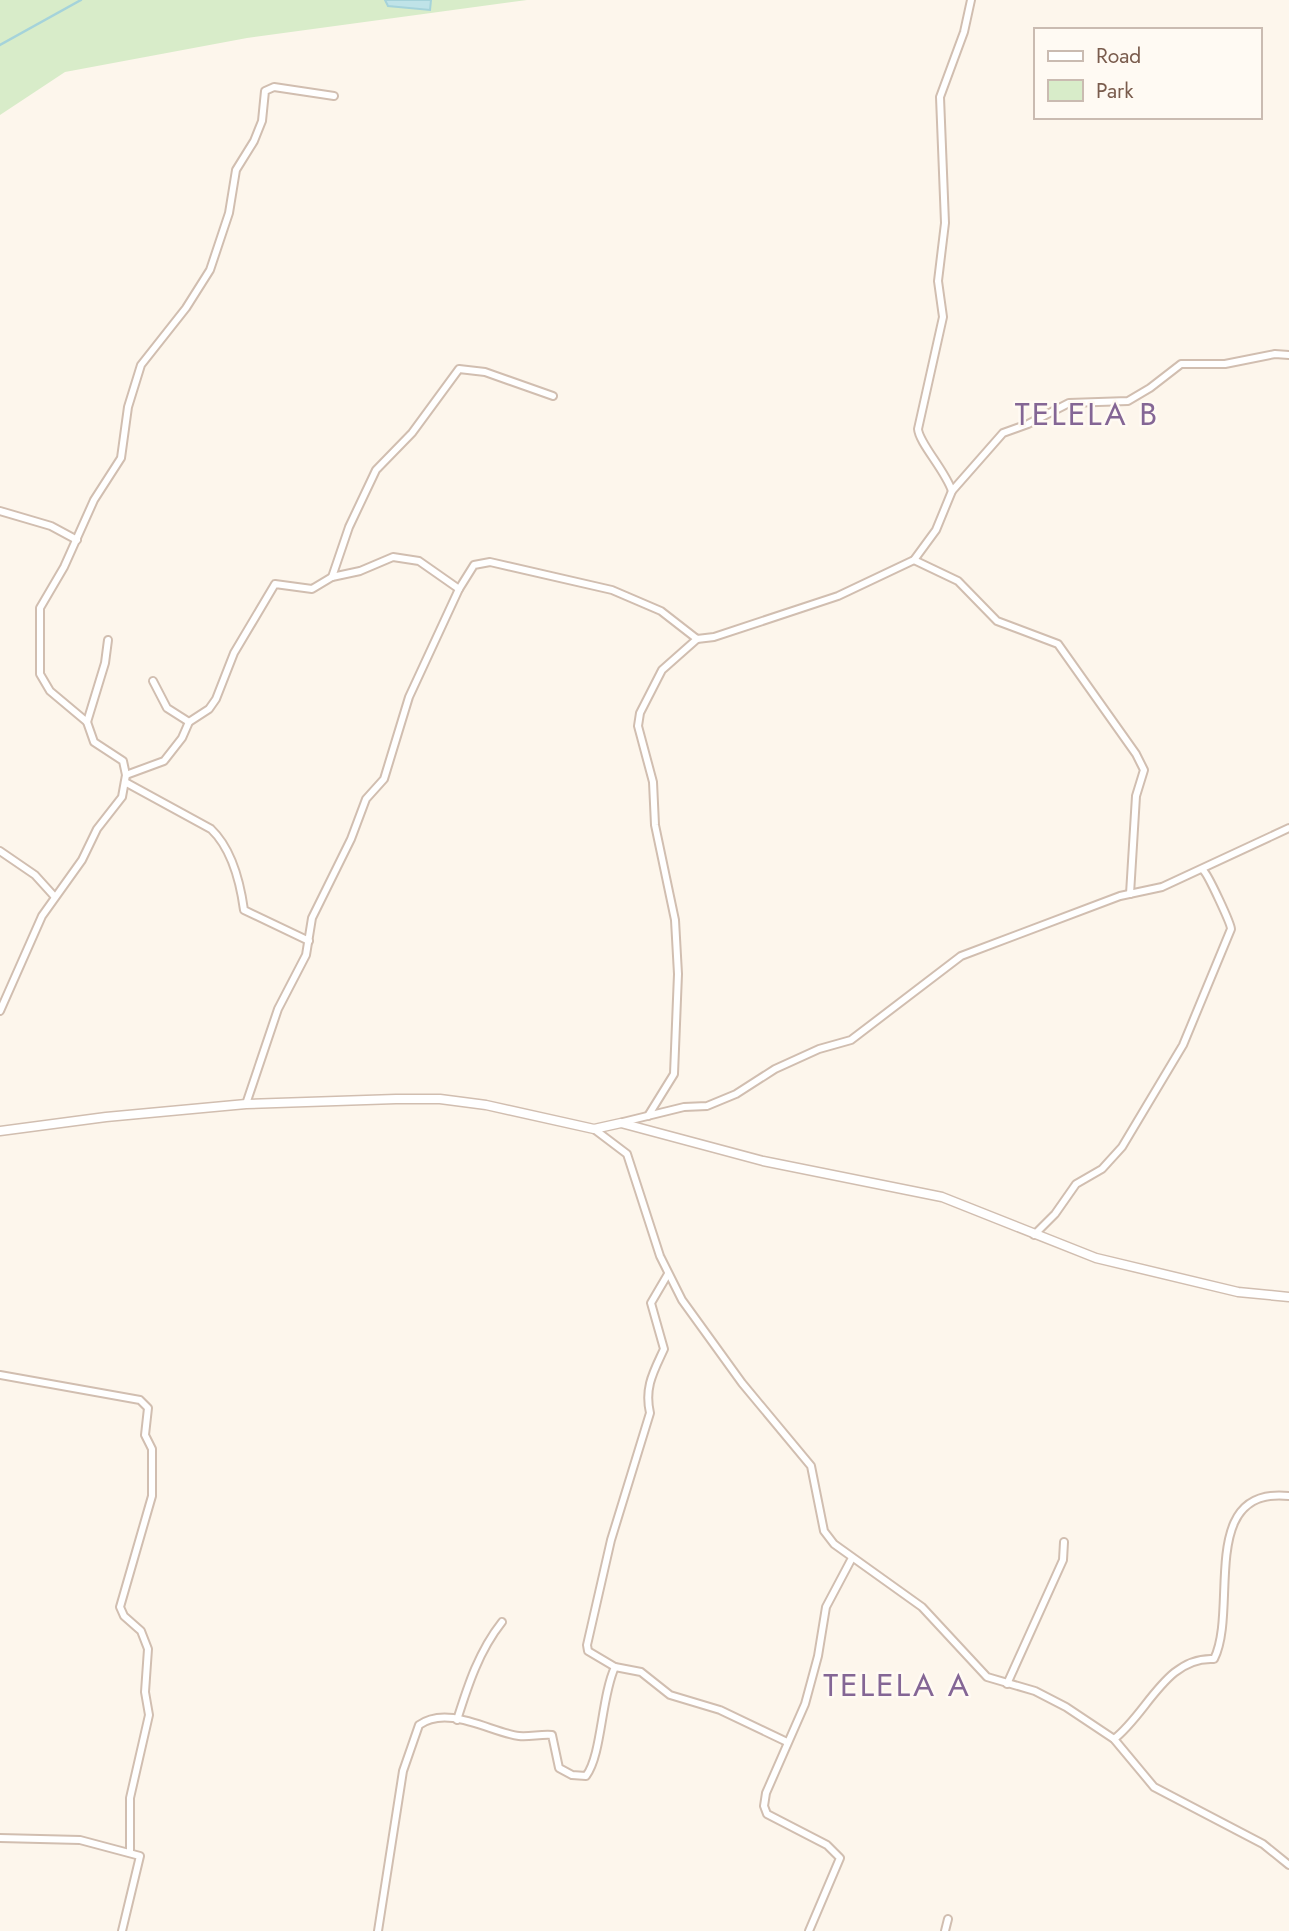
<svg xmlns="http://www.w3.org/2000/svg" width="1289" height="1931" viewBox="0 0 1289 1931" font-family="Jost,sans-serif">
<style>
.green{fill:#d8ecc9}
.water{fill:#bfe3e8;stroke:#a5d3da;stroke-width:2}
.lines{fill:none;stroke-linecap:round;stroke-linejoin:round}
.stream{stroke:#a5d3da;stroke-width:2.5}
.minor-casing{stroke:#d1beb0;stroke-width:10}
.tertiary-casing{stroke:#d1beb0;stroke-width:11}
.minor{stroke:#fff;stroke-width:6}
.tertiary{stroke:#fff;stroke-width:8}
.labels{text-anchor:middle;stroke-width:5;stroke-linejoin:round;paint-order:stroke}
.quarter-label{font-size:32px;letter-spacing:2px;fill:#846695;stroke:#fffaf3}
</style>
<rect width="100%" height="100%" fill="#fdf6ec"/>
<path class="green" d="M 0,0 L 527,0 L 247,38 L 65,72 L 0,115 Z"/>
<path class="water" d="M 385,0 L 431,0 L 430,10 L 388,6 Z"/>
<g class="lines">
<path class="stream" d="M 0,45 L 81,0"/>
<g class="minor-casing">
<g id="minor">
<path d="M 952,491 C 945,470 919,443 918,429 L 943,317 L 938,281 L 945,223 L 940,97 L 964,32 L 971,0"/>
<path d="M 0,511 L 51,526 L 77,540"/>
<path d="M 914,560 L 958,581 L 997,621 L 1058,644 L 1136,754 L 1144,770 L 1136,796 L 1130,894"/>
<path d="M 332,577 L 349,527 L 376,470 L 412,433 L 459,369 L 485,372 L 553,396"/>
<path d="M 153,681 L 167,708 L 189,722"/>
<path d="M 87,722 L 105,663 L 108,640"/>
<path d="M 126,775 L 164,761 L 182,738 L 189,722 L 209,709 L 216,699 L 234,653 L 275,584 L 312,589 L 332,577 L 360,571 L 393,557 L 419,561 L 459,589"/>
<path d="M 125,782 L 211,829 C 232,849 240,881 244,910 L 309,941"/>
<path d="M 0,851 L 35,875 L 54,896"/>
<path d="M 0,1011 L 42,916 L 82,860 L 97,829 L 122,797 L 126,775 L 123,761 L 94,742 L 87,722 L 50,691 L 40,674 L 40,608 L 64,567 L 94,500 L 121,458 L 128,407 L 141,365 L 186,308 L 210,270 L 229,213 L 236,170 L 254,141 L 262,121 L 265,91 L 274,87 L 334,96"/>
<path d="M 246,1104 L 278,1009 L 306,955 L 312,918 L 351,839 L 366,799 L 384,779 L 409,697 L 459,589 L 474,565 L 490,562 L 612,590 L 661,611 L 697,639 L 714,637 L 838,596 L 914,560 L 936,530 L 952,491 L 1003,433 L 1028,424 L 1069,403 L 1128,401 L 1150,388 L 1181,364 L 1225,364 L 1275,354 L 1289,355"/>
<path d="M 648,1116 L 674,1074 L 678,974 L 675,920 L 655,825 L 653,782 L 638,726 L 640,713 L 662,670 L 697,639"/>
<path d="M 623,1122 L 684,1107 L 707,1106 L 736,1094 L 775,1069 L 819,1049 L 851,1040 L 961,956 L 1120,896 L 1162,887 L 1289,828"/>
<path d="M 594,1129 L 627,1154 L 660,1256 L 682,1300 L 742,1383 L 811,1466 L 824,1531 L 834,1544 L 922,1607 L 987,1677 L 1035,1691 L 1066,1707 L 1114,1739 L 1154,1787 L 1263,1844 L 1289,1865"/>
<path d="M 1034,1235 L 1055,1214 L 1076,1184 L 1102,1169 L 1122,1147 L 1183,1045 L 1231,929 C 1231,924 1208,874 1203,870"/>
<path d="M 668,1274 L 651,1303 L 664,1349 C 654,1371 644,1387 650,1413 L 611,1540 L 587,1645 L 588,1651 L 615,1667 L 641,1672 L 670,1695 L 720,1710 L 787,1742"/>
<path d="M 0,1375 L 140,1400 L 148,1408 L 145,1435 L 152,1449 L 152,1496 L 120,1607 L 124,1616 L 141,1631 L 148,1649 L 145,1692 L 149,1715 L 130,1798 L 130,1853"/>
<path d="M 1007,1684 L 1063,1560 L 1064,1542"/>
<path d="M 457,1720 C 468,1685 479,1651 502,1622"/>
<path d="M 1114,1739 C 1147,1714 1166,1656 1214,1659 C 1239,1609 1197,1486 1289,1496"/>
<path d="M 0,1838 L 80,1840 L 140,1856 L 122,1931"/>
<path d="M 378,1931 L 403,1771 L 419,1725 C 448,1704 492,1733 519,1736 C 530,1737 541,1734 552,1735 L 559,1768 L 572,1775 L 586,1776 C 602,1755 601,1697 615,1667"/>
<path d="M 809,1931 L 840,1858 L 827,1845 L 767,1814 L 764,1806 L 766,1793 L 805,1704 L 818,1656 L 826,1607 L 852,1558"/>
<path d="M 945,1931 L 948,1919"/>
</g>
</g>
<g class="tertiary-casing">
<path id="tertiary" d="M 0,1131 L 106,1117 L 246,1104 L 396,1099 L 440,1099 L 486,1105 L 594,1129 L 621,1123 L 763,1161 L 942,1197 L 1096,1258 L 1238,1292 L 1289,1297"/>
</g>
<use href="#minor" class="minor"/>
<use href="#tertiary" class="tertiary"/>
</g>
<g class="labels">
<g class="quarter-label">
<text x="1087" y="425">TELELA B</text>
<text x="897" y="1696">TELELA A</text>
</g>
</g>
<rect x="1034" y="28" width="228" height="91" fill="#fffaf3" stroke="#cabbb1" stroke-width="2"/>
<rect x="1048" y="51" width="35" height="10" fill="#ffffff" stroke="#cabbb1" stroke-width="2"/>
<text x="1096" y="63" font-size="21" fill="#7a5c4d">Road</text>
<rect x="1048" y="80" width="35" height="21" fill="#d8ecc9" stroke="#cabbb1" stroke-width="2"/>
<text x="1096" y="98" font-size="21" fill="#7a5c4d">Park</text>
</svg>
